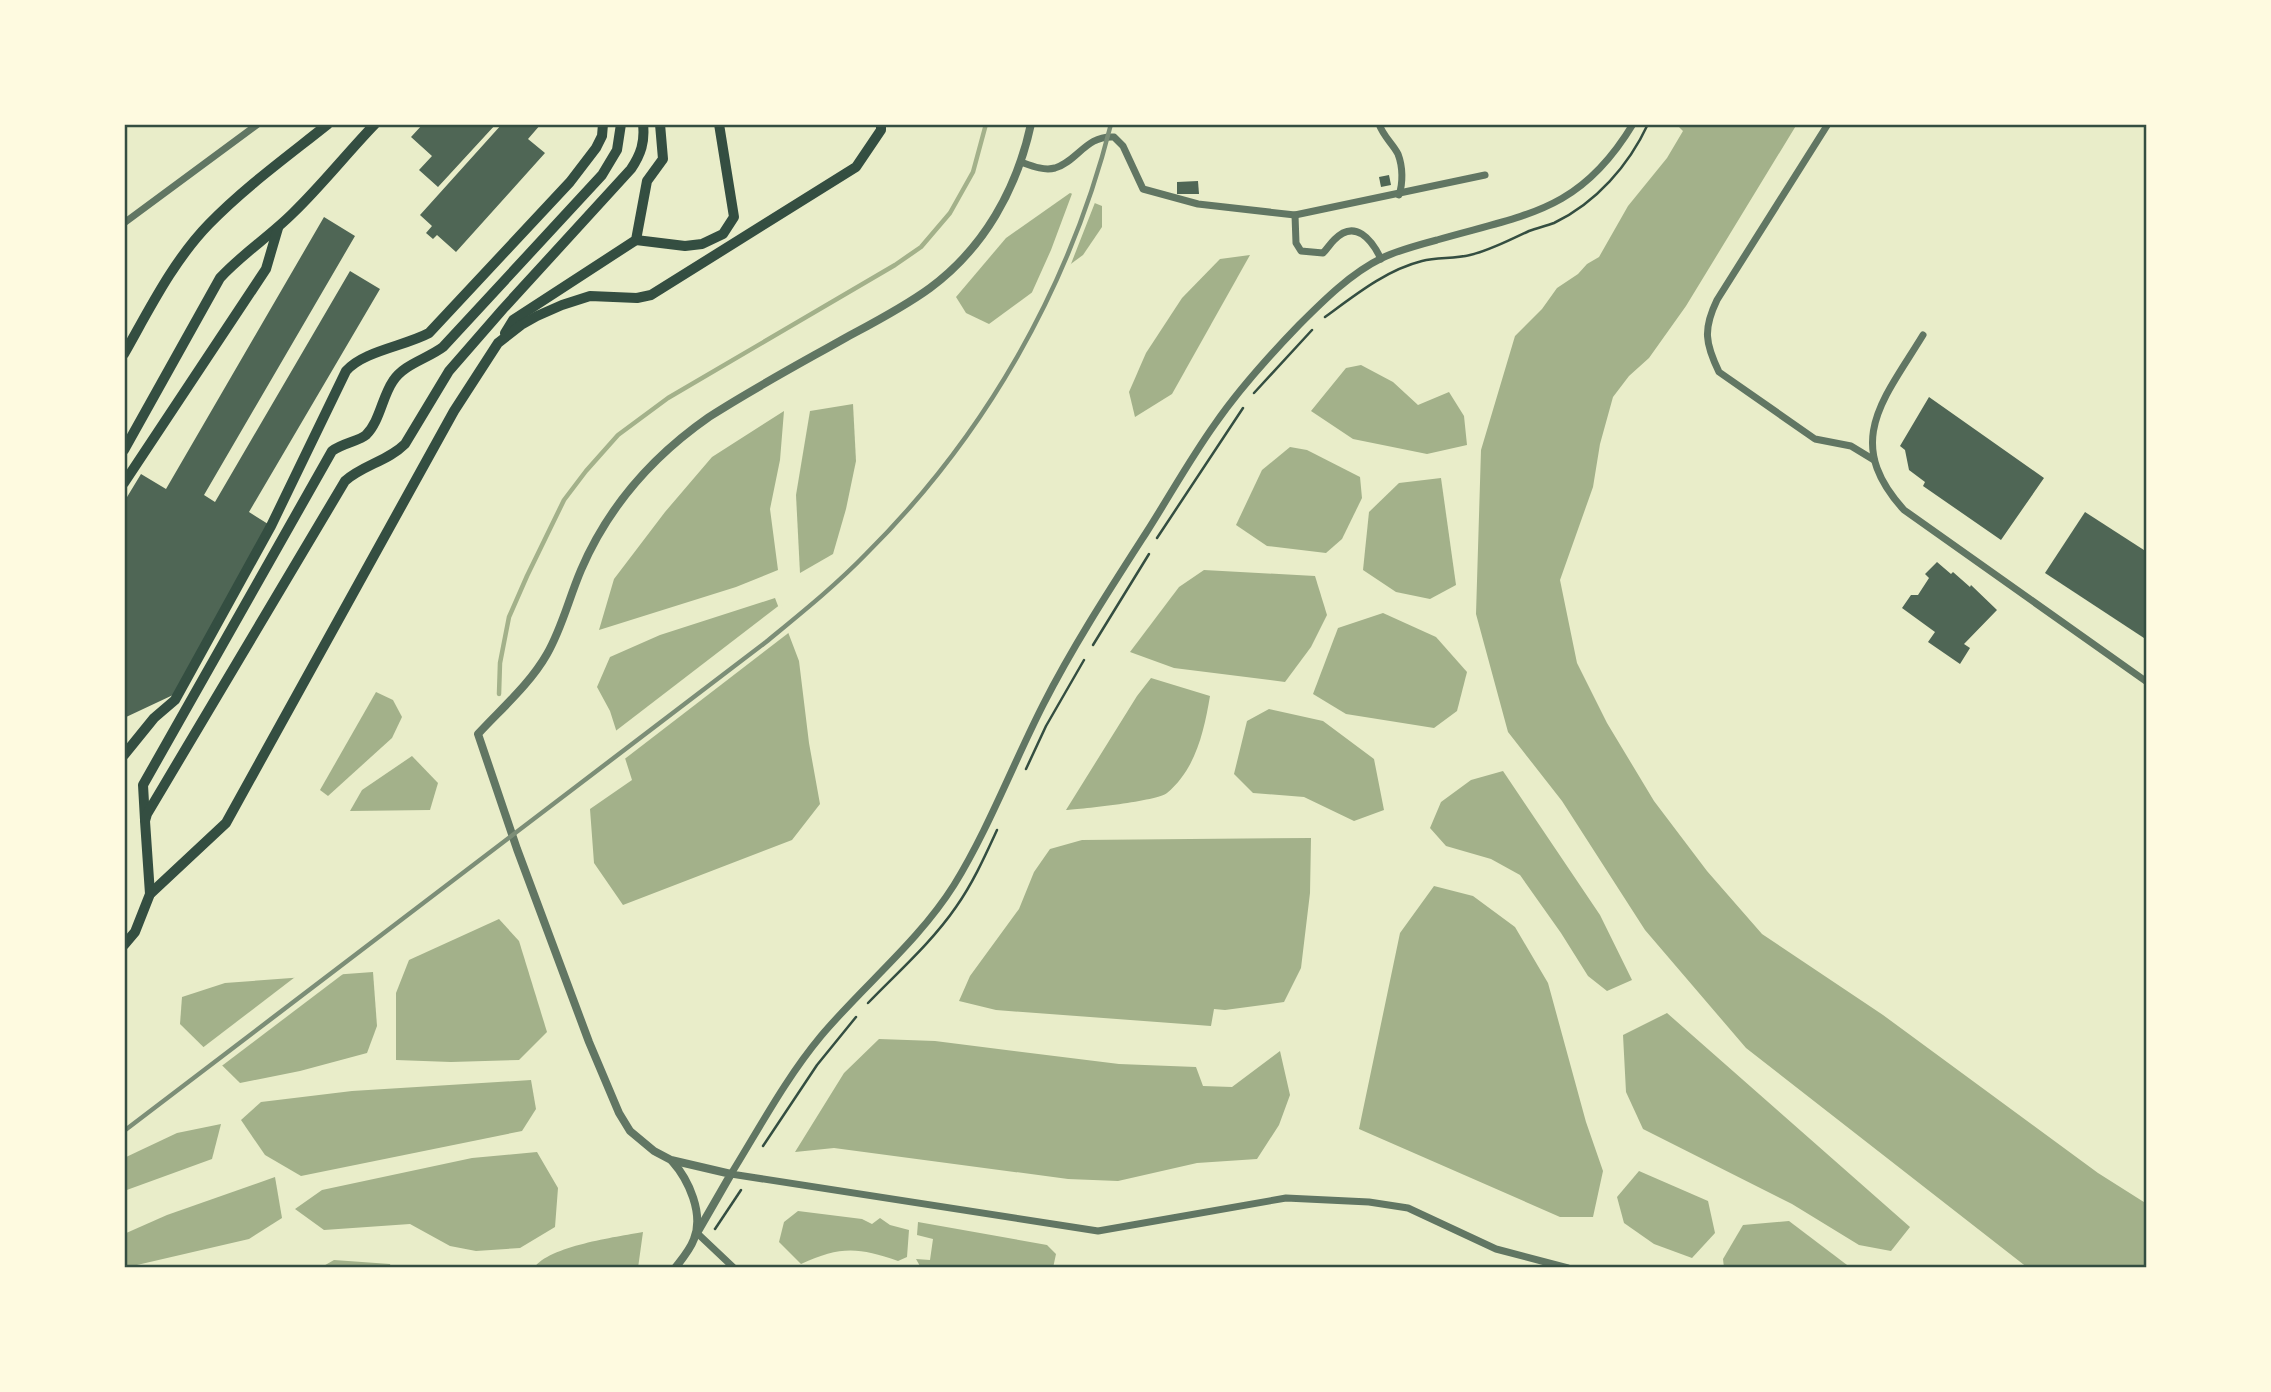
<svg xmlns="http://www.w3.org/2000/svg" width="2271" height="1392" viewBox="0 0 2271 1392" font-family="Jost,sans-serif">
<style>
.water{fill:#a3b18a}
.pier{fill:#e9edc9}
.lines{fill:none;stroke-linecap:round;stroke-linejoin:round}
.stream{stroke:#a3b18a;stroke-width:4.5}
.building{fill:#4f6655}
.path{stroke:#344e41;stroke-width:2.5}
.minor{stroke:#617663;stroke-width:7}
.tertiary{stroke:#617663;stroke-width:8}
.primary{stroke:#344e41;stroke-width:10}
.rail{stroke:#7c8e77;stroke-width:4.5}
.neatline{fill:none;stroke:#344e41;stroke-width:2.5}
</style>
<rect width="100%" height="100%" fill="#e9edc9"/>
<g class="water">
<path d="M 1676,124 L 1797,124 L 1686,306 L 1649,358 L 1629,376 L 1613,397 L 1600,444 L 1593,487 L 1560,580 L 1577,663 L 1607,723 L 1654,801 L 1707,871 L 1762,934 L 1883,1015 L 2098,1173 L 2147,1204 L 2147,1268 L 2028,1268 L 1746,1048 L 1645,930 L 1562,801 L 1508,732 L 1476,614 L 1481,450 L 1515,336 L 1542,309 L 1557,288 L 1578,274 L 1587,264 L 1599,257 L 1628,206 L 1667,158 L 1683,131 Z"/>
<path d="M 1070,193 L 1102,206 L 1102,227 L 1083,255 L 989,324 L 966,313 L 956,297 L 1006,238 Z"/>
<path d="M 1250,255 L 1172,394 L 1135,417 L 1129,392 L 1146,353 L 1182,298 L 1220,259 Z"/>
<path d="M 1361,365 L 1393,382 L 1418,405 L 1449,392 L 1464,416 L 1467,445 L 1427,454 L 1353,439 L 1311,411 L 1346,368 Z"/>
<path d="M 853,404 L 856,461 L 846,509 L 833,554 L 800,573 L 796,495 L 810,411 Z"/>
<path d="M 784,411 L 780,460 L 770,509 L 778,570 L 736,587 L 599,630 L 614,579 L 665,512 L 712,457 Z"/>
<path d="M 1290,447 L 1307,450 L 1360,477 L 1362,498 L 1342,539 L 1326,553 L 1267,546 L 1236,525 L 1262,470 Z"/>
<path d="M 1441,478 L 1456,585 L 1430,599 L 1396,592 L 1363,570 L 1369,512 L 1399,483 Z"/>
<path d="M 1204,570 L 1315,576 L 1327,615 L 1311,647 L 1285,682 L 1174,668 L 1130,652 L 1179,587 Z"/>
<path d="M 775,598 L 799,661 L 809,743 L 820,804 L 792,840 L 623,905 L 594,863 L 590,809 L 632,780 L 610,711 L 597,687 L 610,657 L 660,635 Z"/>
<path d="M 1383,613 L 1436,637 L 1467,672 L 1457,711 L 1434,728 L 1346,714 L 1313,694 L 1338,628 Z"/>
<path d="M 1151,678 L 1210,696 C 1204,731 1196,769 1167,793 C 1158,801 1082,809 1066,810 L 1137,696 Z"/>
<path d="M 376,692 L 393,700 L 402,717 L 392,738 L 328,796 L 320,790 Z"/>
<path d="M 1269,709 L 1323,721 L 1374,759 L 1384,810 L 1354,821 L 1304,797 L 1253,793 L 1234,774 L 1247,721 Z"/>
<path d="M 412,756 L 438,783 L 430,810 L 350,811 L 362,790 Z"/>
<path d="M 1503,771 L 1600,915 L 1632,980 L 1607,991 L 1588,976 L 1561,933 L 1520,875 L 1491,859 L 1446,846 L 1430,828 L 1441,802 L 1471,780 Z"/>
<path d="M 1311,838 L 1310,893 L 1301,968 L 1284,1002 L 1225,1010 L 1214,1009 L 1211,1026 L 996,1010 L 959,1001 L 970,976 L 1019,909 L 1034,872 L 1050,849 L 1082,840 Z"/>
<path d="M 1434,886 L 1473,896 L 1515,927 L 1548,983 L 1586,1122 L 1603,1171 L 1593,1217 L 1560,1217 L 1359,1129 L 1400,933 Z"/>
<path d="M 499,919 L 519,941 L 547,1032 L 519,1060 L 451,1062 L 396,1060 L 396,993 L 409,960 Z"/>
<path d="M 373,972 L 377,1026 L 367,1053 L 300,1071 L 240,1083 L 180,1024 L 182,997 L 225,983 Z"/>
<path d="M 1667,1013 L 1910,1227 L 1891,1251 L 1859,1245 L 1792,1204 L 1643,1129 L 1626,1092 L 1623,1035 Z"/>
<path d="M 879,1039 L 935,1041 L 1119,1064 L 1196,1067 L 1203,1086 L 1232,1087 L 1280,1051 L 1290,1095 L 1279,1125 L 1257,1159 L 1197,1163 L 1118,1181 L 1068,1179 L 834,1148 L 795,1152 L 844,1073 Z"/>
<path d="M 531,1080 L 536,1109 L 522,1131 L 301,1176 L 265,1155 L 241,1120 L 261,1102 L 352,1091 Z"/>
<path d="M 221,1124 L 212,1159 L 124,1191 L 124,1158 L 177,1133 Z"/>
<path d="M 537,1152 L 558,1188 L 555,1227 L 520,1248 L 476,1251 L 450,1246 L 410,1224 L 324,1230 L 295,1209 L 322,1190 L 472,1158 Z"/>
<path d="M 1639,1171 L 1708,1201 L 1715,1233 L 1692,1258 L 1654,1244 L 1624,1223 L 1617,1197 Z"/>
<path d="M 275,1177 L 282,1218 L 249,1239 L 124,1268 L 124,1234 L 167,1215 Z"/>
<path d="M 798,1211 L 862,1219 L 872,1224 L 880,1218 L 890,1225 L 909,1230 L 907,1257 L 898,1261 C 858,1247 840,1246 801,1264 L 779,1242 L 784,1222 Z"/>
<path d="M 1789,1221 L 1851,1268 L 1724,1268 L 1723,1259 L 1743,1225 Z"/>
<path d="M 918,1222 L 1047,1245 L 1056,1254 L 1053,1268 L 921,1268 L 916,1259 L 930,1260 L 933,1239 L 917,1235 Z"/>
<path d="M 643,1232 L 638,1268 L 534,1268 C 549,1246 616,1237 643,1232 Z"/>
<path d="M 334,1260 L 390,1264 L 391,1268 L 320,1268 Z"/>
</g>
<g class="pier">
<path d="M 1073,191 L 1096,200 L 1069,269 L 1029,299 L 1051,250 Z"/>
<path d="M 781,604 L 791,631 L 622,761 L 613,733 Z"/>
<path d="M 347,971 L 219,1068 L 201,1049 L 299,974 Z"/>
</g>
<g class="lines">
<path class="stream" d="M 499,694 L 500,663 L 509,617 L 527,576 L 564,500 L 586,471 L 618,435 L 668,398 L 895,265 L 921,247 L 950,213 L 973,172 L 986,124"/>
</g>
<g class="building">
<path d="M 423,124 L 496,124 L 438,187 L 419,170 L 432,156 L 411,137 Z"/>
<path d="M 502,124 L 541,124 L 528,139 L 545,153 L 456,252 L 437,235 L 433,239 L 426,233 L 432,226 L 420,215 Z"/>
<path d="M 1389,175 L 1391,185 L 1381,187 L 1379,177 Z"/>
<path d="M 1198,181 L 1199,194 L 1177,194 L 1177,182 Z"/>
<path d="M 324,217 L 355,236 L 204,495 L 215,502 L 350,271 L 380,289 L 249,512 L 268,524 L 173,695 L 124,718 L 124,502 L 141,474 L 166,489 Z"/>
<path d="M 1929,397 L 2044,478 L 2001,540 L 1923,486 L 1925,482 L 1909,470 L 1905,450 L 1900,446 Z"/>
<path d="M 2085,512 L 2147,552 L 2147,640 L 2045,573 Z"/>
<path d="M 1937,562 L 1951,574 L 1953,572 L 1970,587 L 1971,585 L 1997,610 L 1964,644 L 1970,648 L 1960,664 L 1928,642 L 1935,632 L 1902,608 L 1911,595 L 1918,595 L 1929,578 L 1925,574 Z"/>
</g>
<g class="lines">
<g class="path">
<path d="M 1325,317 C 1355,295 1386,270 1422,261 C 1437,257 1454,259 1470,255 C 1491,250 1509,240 1529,231 C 1537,228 1546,226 1554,223 C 1596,203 1629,165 1648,124"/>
<path d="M 1254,393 L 1312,330"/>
<path d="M 1157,538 L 1243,408"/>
<path d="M 1093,645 L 1149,554"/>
<path d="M 1026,769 L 1046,726 L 1084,660"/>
<path d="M 868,1003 C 898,972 932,942 956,907 C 973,883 985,856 997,830"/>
<path d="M 763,1146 L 817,1065 L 856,1017"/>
<path d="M 715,1229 L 741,1190"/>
</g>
<g class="minor">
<path d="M 1379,124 C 1383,136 1393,144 1398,154 C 1403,167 1403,183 1399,195"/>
<path d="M 1828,124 L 1717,300 C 1703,329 1705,343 1719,372 L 1815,439 L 1851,446 L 1874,460"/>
<path d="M 1021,162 C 1032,166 1044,171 1055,168 C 1078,161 1086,135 1114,137 L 1123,146 L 1143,189 L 1198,204 L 1295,215 L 1485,175"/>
<path d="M 1295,215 L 1296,243 L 1301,251 L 1323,253 C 1327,249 1330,244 1334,240 C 1355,218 1372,240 1381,259"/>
<path d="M 124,223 L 258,124"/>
<path d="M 1923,335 C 1884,399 1842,442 1904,510 L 2147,682"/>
<path d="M 697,1233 L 734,1268"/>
<path d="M 1568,1268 L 1496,1249 L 1408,1208 L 1369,1202 L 1286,1198 L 1098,1231 L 731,1174 C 760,1127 786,1078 821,1036 C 864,985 918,942 954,885 C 988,830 1013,764 1043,705 C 1073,646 1110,589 1146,533 C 1169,497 1190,459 1215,424 C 1240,388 1269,356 1299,325 C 1323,301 1351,273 1382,258 C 1399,250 1418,245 1437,240 C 1527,214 1580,212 1633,124"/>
</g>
<g class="tertiary">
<path d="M 672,1161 C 689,1180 704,1214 694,1239 C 690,1250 682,1259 675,1268"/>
<path d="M 697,1233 L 731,1174 L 671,1160 L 654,1151 L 630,1131 L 619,1113 L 589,1042 L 517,849 L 478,734 C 501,709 530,684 547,654 C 562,628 569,598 581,570 C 608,507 653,456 709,417 C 754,388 801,363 847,337 C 875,322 904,307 930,288 C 984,248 1017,189 1031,124"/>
</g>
<g class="primary">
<path d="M 636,240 L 685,246 L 702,244 L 723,234 L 734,217 L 719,124"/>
<path d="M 505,333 L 513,320 L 636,240 L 647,181 L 663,159 L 660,124"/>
<path d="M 124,354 C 149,310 173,261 209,224 C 245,187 288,156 328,124"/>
<path d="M 124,450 L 220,278 C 242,254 270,236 293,213 C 322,185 347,153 375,124"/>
<path d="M 124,483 L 266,269 L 278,228"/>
<path d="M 124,755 L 154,718 L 175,700 L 271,526 L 346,371 C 363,351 405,346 429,333 L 570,182 L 596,148 L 602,136 L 603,124"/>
<path d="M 145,820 L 143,785 L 332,451 C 343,443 359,441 366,435 C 380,421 382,397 393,381 C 404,364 427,359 443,347 L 602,175 L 617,150 L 621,124"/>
<path d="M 150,894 L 145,821 L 147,814 L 345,481 C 363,465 388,461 405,444 L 449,371 L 503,309 L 631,169 C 641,154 645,142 643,124"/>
<path d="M 124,945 L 135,932 L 150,894 L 226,823 L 454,411 L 498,343 L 521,325 L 537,316 L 562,305 L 590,296 L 637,298 L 651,295 L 856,167 L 881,130 L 881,124"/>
</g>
<path class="rail" d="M 124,1131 L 766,642 C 800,614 835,586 866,554 C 985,436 1070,287 1111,124"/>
</g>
<rect width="2271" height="1392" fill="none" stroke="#fefae0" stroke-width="252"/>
<rect x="126" y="126" width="2019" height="1140" class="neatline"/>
</svg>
